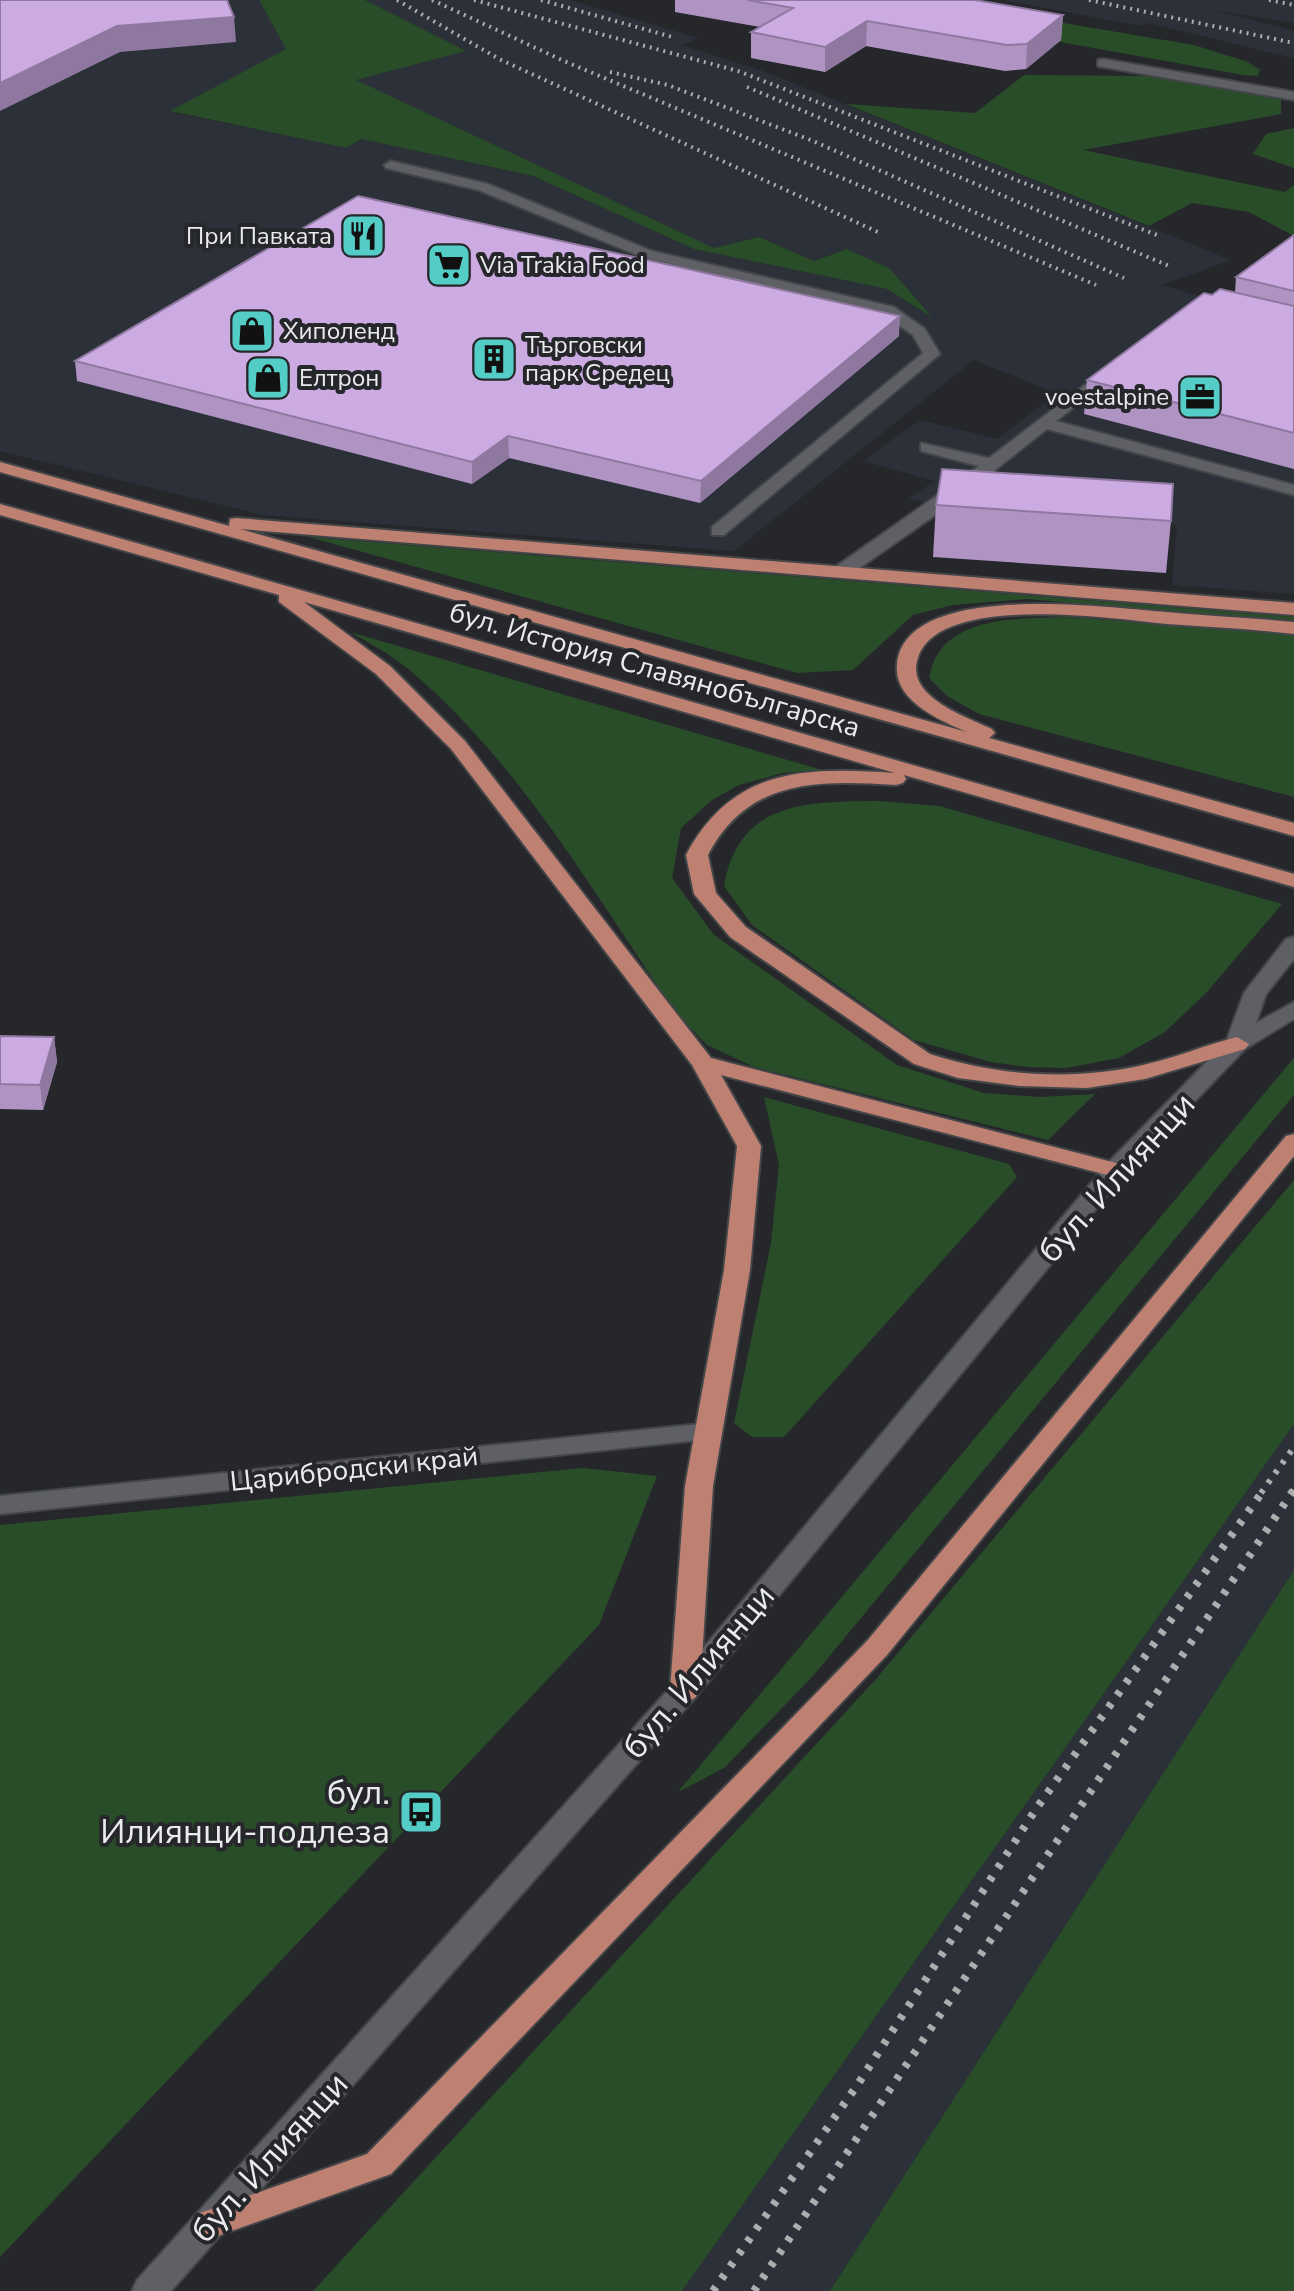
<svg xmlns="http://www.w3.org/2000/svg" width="1294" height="2291" viewBox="0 0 1294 2291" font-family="'Nunito Sans',sans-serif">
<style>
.built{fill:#2c3039}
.green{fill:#294d29}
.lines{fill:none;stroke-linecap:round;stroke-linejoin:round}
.minor-casing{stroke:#434548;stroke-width:4}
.major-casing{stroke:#434548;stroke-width:4}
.minor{fill:#5f6065;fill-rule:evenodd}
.major{fill:#be8071;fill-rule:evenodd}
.rail-far2{stroke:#abadaf;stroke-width:4;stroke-dasharray:2 5;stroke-linecap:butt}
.rail-far1{stroke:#abadaf;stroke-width:6;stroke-dasharray:4 8;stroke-linecap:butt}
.rail{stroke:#abadaf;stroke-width:8;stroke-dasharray:5 10;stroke-linecap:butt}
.wall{fill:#af93c3}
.shaded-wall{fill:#8f789f}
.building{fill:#ccabe3;stroke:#8f789f;stroke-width:2}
.labels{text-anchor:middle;stroke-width:8;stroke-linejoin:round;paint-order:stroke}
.far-poi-label{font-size:24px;fill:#e9ebed;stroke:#26272b;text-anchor:start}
.street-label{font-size:28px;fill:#e9ebed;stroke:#26272b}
.near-street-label{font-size:34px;fill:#e9ebed;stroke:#26272b}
.near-poi-label{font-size:34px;fill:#e9ebed;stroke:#26272b;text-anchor:end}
</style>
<rect width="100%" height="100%" fill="#26272b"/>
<g class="built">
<path d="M 0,0 L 259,0 L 286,49 L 171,112 L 346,148 L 361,139 L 532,176 L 694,249 L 887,289 L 929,315 L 889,268 L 847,249 L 814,261 L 759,237 L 714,248 L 355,80 L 465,51 L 365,0 L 570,0 L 698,38 L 681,45 L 763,71 L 1231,260 L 1162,285 L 1225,304 L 1294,252 L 1294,594 L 1172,585 L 1177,525 L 936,505 L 908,499 L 935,481 L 863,461 L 920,420 L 998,439 L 1057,393 L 974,360 L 734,551 L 263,515 L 0,451 Z"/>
<path d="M 1002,0 L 1294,0 L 1294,23 L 1214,10 L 1294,31 L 1294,58 L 1148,23 L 1141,26 Z"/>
<path d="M 1294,1424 L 1294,1570 L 830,2291 L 682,2291 Z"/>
</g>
<g class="green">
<path d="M 259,0 L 365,0 L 466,51 L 356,80 L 714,248 L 759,237 L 814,261 L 847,249 L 889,268 L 932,317 L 887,289 L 694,249 L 533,176 L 361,139 L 346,148 L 170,111 L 286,49 Z"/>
<path d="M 827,0 L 927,0 L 1194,45 L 1248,62 L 1260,70 L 1258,76 L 1243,75 Z"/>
<path d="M 1024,75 L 1147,76 L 1281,97 L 1281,114 L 1083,150 L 1285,192 L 1294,185 L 1294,236 L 1249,212 L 1192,203 L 1149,226 L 846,104 L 975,113 Z"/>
<path d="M 1294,128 L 1294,168 L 1253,154 L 1266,134 Z"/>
<path d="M 309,537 L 1294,617 L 1294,622 L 1027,599 L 953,605 L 913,615 L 853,670 L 797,673 Z"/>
<path d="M 1071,617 L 1294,635 L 1294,797 L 979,714 L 947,696 L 929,678 C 940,613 1019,619 1071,617 Z"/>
<path d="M 350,632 L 822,770 L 783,773 L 739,785 L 712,800 L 681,828 L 672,878 L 714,935 L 897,1065 L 984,1093 L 1040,1097 L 1095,1094 L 1048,1140 L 754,1067 L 707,1045 L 676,1013 C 594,894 519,761 407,668 C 390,654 369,643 350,632 Z"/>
<path d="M 879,801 L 939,806 L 1282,904 L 1206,993 L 1165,1032 L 1119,1058 L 1066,1068 L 1027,1067 L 991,1062 L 914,1040 L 752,925 L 724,886 C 739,800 807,802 879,801 Z"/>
<path d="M 1294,1058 L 1294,1095 L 813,1676 L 724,1768 L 678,1792 Z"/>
<path d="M 764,1097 L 1009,1164 L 1017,1177 L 784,1437 L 752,1437 L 734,1423 L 771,1243 L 779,1165 Z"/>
<path d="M 1294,1180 L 1294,1424 L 682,2291 L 313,2291 L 876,1679 Z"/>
<path d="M 583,1468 L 657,1476 L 599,1625 L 0,2257 L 0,1525 Z"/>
<path d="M 1294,1570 L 1294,2291 L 830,2291 Z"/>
</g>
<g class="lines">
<g class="minor-casing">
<g id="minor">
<path d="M 1103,59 L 1294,92 L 1294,100 L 1098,66 L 1098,60 Z"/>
<path d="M 391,161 L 488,184 L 652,251 L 894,307 L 925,329 L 940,354 L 724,535 L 712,535 L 712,527 L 923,353 L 913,335 L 883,314 L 642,257 L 478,190 L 386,168 L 384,165 Z"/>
<path d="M 1111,365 L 1117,366 L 1117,374 L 1056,421 L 1294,485 L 1294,495 L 1047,429 L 961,497 L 848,576 L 834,576 L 834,568 L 979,466 L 921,451 L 921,443 L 989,458 Z"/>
<path d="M 1294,937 L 1294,959 L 1266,994 L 1256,1023 L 1294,1002 L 1294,1019 L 1245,1049 L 1124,1175 L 695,1698 L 171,2291 L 132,2291 L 137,2280 L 675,1682 L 1106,1165 L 1226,1042 L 1244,993 L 1286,939 Z"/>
<path d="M 709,1423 L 718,1426 L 722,1432 L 718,1438 L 0,1514 L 0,1496 Z"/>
</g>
</g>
<g class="major-casing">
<g id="major">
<path d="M 0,462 L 229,526 L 230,519 L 236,518 L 1294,603 L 1294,615 L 240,529 L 967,732 C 940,720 893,701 897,664 C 906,579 1109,608 1166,612 C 1208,616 1251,618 1294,622 L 1294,634 C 1252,629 1209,627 1167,624 C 1115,619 933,591 917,661 C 908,698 967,717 992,729 L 995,733 L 989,738 L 1294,823 L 1294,836 L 0,472 Z"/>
<path d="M 0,504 L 1294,874 L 1294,887 L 904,775 L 906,779 L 903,783 L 896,785 C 819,780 748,778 708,855 L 716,893 L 746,927 L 930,1054 C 996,1076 1075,1081 1143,1065 C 1175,1058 1205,1045 1237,1037 L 1249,1044 L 1245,1049 L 1145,1079 L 1087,1088 L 1019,1086 L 958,1078 L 914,1064 L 730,937 L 694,894 L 686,855 C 733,767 806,767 895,773 L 304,602 L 390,666 L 465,741 L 711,1058 L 1124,1165 L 1127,1170 L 1115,1177 L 721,1075 L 761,1146 L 750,1270 L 713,1486 L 700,1690 L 695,1698 L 685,1701 L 675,1698 L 670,1690 L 685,1486 L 724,1270 L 737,1146 L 692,1065 L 451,749 L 376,674 L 279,602 L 279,595 L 0,515 Z"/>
<path d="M 1294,1134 L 1294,1156 L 887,1655 L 391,2174 L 209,2239 L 197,2234 L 192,2224 L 197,2214 L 367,2154 L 867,1641 L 1286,1136 Z"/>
</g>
</g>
<use href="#minor" class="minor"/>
<use href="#major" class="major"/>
<g class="rail-far2">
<path d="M 397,0 L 499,59 L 880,233"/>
<path d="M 432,0 L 564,61 L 1096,285"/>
<path d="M 474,0 L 738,71 L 1157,235"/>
<path d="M 541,0 L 672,37"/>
<path d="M 1089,0 L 1294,43"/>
<path d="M 1269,0 L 1294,5"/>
<path d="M 610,72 L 668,85 L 813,141 L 1124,278"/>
<path d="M 747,87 L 1169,266"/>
</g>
<g class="rail-far1">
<path d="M 1261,1493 L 1294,1447"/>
<path d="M 1291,1493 L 1294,1489"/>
</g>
<g class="rail">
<path d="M 713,2291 L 858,2084 L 1036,1809 L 1263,1491"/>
<path d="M 754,2291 L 1293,1491"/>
</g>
</g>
<g class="wall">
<path d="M 675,0 L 975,0 L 1063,15 L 1061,40 L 1026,69 L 1005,71 L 866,46 L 825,72 L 751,58 L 751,32 L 760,27 L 675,12 Z"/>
<path d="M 1294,235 L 1294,469 L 1084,414 L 1087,380 L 1235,293 L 1236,277 Z"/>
<path d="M 899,336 L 700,503 L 509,458 L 472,484 L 77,381 L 75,361 Z"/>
<path d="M 936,505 L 1171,521 L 1166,573 L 933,557 Z"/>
<path d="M 0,1036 L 54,1037 L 57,1062 L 43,1110 L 0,1109 Z"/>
</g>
<g class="shaded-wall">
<path d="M 1063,15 L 1061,40 L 1026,69 L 1027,44 Z"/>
<path d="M 234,17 L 236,42 L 120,52 L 0,111 L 0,83 L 117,26 Z"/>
<path d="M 867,21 L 866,46 L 825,72 L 825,47 Z"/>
<path d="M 900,316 L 899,336 L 700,503 L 701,481 Z"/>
<path d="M 508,436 L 509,458 L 472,484 L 472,462 Z"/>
<path d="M 54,1037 L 57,1062 L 43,1110 L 40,1085 Z"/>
</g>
<g class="building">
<path d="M 0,0 L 227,0 L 234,17 L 117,26 L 0,83 Z"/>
<path d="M 747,0 L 975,0 L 1063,15 L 1027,44 L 1007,45 L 867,21 L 825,47 L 751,32 L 793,8 Z"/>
<path d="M 358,196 L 900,316 L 701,481 L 508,436 L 472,462 L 75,361 Z"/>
<path d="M 1294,235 L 1294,291 L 1236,277 Z"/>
<path d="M 1220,289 L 1294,306 L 1294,433 L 1087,380 L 1204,293 L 1212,295 Z"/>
<path d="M 942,469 L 1173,484 L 1171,521 L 936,505 Z"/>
<path d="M 0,1036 L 54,1037 L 40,1085 L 0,1084 Z"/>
</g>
<defs>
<g id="restaurant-square" transform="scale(2.3)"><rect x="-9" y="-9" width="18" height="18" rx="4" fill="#54cdc7" stroke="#26272b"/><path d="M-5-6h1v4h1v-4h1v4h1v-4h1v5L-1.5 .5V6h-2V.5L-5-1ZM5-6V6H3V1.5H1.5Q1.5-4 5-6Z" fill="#111"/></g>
<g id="supermarket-square" transform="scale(2.3)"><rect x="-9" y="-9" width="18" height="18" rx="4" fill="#54cdc7" stroke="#26272b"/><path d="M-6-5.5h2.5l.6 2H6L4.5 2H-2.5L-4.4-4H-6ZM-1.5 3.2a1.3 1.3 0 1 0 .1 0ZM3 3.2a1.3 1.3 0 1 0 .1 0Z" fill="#111"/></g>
<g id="shop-square" transform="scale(2.3)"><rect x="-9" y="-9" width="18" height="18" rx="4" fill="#54cdc7" stroke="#26272b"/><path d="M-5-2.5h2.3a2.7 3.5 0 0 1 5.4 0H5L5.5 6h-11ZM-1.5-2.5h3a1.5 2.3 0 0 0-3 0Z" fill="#111"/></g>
<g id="building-square" transform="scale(2.3)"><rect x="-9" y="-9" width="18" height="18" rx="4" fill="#54cdc7" stroke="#26272b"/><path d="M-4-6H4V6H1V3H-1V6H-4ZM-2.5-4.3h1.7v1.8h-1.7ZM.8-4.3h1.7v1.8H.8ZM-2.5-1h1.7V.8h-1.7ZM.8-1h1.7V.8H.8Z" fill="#111"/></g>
<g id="office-square" transform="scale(2.3)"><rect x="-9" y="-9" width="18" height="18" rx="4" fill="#54cdc7" stroke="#26272b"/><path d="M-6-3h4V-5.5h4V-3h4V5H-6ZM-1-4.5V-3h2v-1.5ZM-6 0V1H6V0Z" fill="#111"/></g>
<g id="bus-square" transform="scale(2.3)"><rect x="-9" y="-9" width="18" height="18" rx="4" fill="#54cdc7" stroke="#26272b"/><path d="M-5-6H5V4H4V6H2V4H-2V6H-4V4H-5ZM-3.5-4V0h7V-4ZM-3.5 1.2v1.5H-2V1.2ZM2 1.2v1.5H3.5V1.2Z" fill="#111"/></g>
</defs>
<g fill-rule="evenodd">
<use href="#restaurant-square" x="363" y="236"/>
<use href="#supermarket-square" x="449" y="265"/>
<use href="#shop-square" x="252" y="331"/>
<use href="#building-square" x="494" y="359"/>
<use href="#shop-square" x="268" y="378"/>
<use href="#office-square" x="1200" y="397"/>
<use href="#bus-square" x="421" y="1812"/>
</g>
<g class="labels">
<g class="far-poi-label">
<text x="332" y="244" text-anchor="end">При Павката</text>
<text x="480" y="273">Via Trakia Food</text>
<text x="283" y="339">Хиполенд</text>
<text x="525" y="353">Търговски<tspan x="525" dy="28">парк Средец</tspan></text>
<text x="299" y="386">Елтрон</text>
<text x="1169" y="405" text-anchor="end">voestalpine</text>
</g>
<g class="street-label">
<text transform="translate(655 669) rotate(16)" y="10">бул. История Славянобългарска</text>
<text transform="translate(354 1468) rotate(-6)" y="10">Царибродски край</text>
</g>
<g class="near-street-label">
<text transform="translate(1116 1177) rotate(-48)" y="12">бул. Илиянци</text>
<text transform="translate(698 1671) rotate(-50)" y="12">бул. Илиянци</text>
<text transform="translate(269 2157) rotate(-48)" y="12">бул. Илиянци</text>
</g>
<g class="near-poi-label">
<text x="390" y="1804">бул.<tspan x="390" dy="39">Илиянци-подлеза</tspan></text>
</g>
</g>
</svg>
